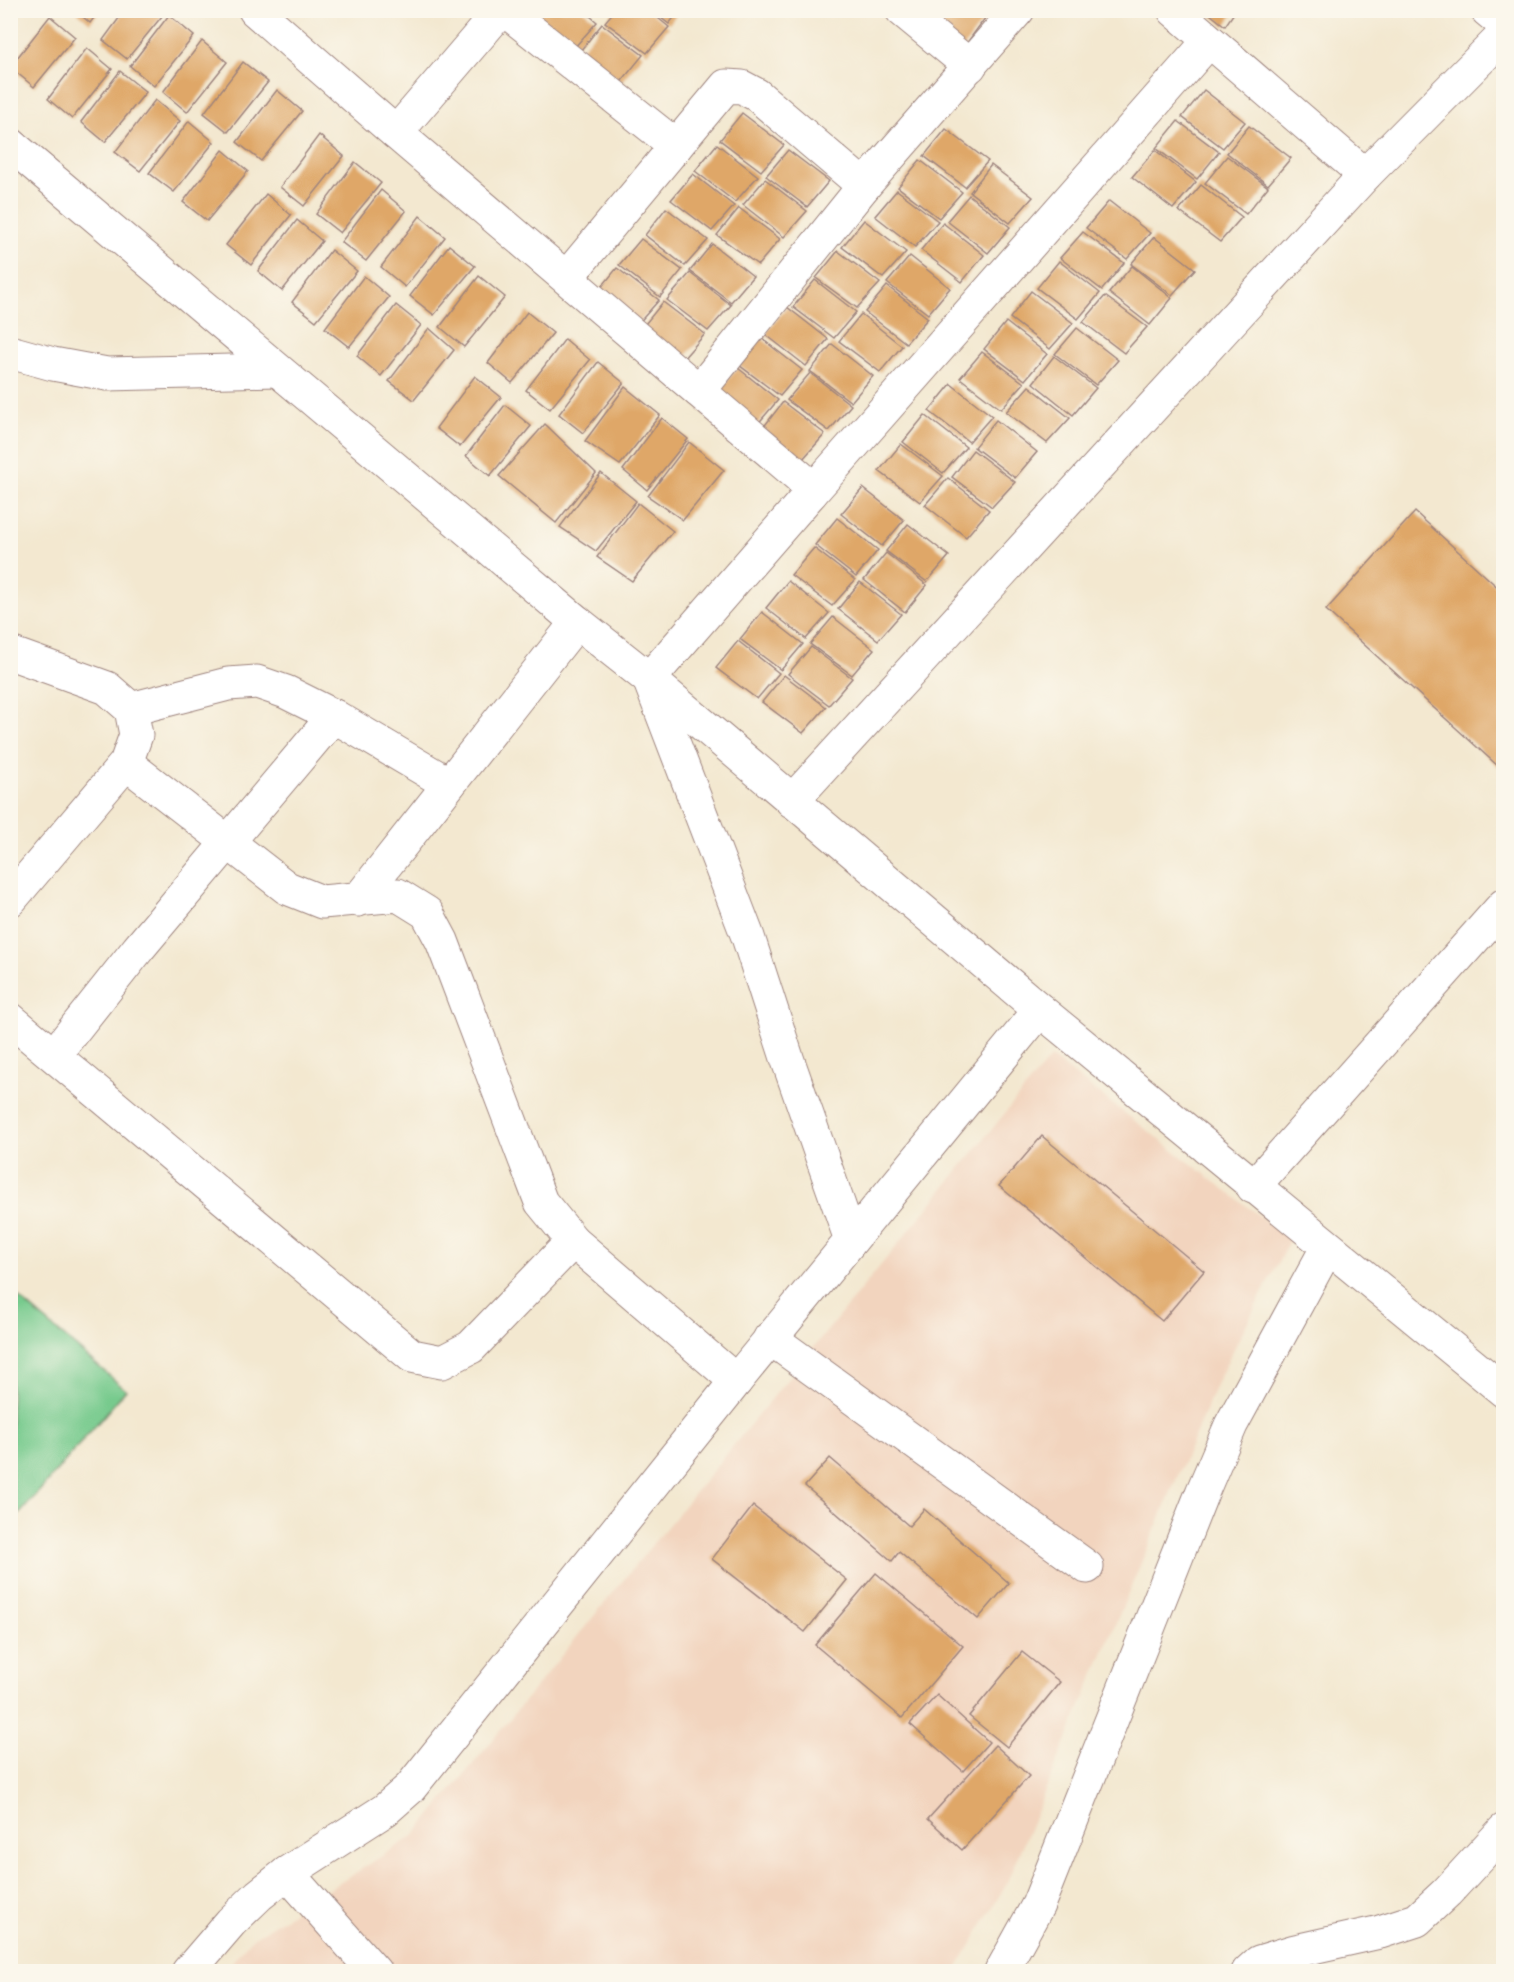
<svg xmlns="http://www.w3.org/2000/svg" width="1514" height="1982" viewBox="0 0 1514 1982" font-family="Sriracha,sans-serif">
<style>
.built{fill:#f2d4be}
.green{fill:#77ca8d;stroke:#60745c;stroke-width:1.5}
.building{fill:#dfa767}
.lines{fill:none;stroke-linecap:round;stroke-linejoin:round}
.minor-casing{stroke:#9e847e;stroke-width:35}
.minor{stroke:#fff;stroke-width:33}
</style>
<rect width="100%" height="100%" fill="#fbf7ec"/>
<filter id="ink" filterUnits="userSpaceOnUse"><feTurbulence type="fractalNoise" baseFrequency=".0167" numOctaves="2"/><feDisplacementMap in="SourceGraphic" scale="12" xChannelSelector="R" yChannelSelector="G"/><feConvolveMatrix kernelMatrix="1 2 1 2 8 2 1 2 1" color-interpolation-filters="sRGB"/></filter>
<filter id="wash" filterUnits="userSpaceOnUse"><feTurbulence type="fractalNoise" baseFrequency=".008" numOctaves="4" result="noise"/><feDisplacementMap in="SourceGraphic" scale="24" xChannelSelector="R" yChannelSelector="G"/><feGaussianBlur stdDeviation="1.35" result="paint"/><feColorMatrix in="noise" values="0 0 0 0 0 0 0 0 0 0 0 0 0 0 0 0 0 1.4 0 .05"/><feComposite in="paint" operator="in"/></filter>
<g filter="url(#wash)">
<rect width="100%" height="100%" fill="#f3e8d0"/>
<path class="built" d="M 1051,1057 L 1290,1239 L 1218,1380 L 1006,1884 L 956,1971 L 224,1972 L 250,1940 L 415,1835 Z"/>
<path class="green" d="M 11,1291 L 126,1390 L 11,1524 Z"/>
<g id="blocks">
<g class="building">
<path d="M 75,10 L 100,10 L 90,23 Z"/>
<path d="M 125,10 L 167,10 L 127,59 L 103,40 Z"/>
<path d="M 538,10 L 583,10 L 597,22 L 574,48 L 533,17 Z"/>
<path d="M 615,10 L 648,10 L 669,27 L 647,53 L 605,22 Z"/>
<path d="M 651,10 L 680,10 L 669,24 Z"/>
<path d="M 945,10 L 991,10 L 961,51 L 931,29 Z"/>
<path d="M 1205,10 L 1236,10 L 1225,26 Z"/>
<path d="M 169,15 L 194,36 L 154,86 L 130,66 Z"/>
<path d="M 50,16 L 75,37 L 34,87 L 10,67 Z"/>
<path d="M 602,24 L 643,55 L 621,82 L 580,51 Z"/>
<path d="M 202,41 L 227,62 L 187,112 L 163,92 Z"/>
<path d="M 87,48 L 112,69 L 72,119 L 48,99 Z"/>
<path d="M 243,62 L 268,82 L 228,132 L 204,113 Z"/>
<path d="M 120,71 L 146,92 L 105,142 L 81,122 Z"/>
<path d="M 277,90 L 302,111 L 261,161 L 237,142 Z"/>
<path d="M 1204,90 L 1245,122 L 1223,148 L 1182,117 Z"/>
<path d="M 155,100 L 180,121 L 140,171 L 115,152 Z"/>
<path d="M 742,113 L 784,145 L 761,171 L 720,140 Z"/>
<path d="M 189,121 L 214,142 L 174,192 L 149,173 Z"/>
<path d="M 1178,121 L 1219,152 L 1197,179 L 1156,148 Z"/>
<path d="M 1249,126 L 1291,158 L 1268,185 L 1227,153 Z"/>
<path d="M 946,129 L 988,161 L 965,187 L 924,156 Z"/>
<path d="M 319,135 L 344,156 L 304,206 L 280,187 Z"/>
<path d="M 717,144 L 758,176 L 735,202 L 695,171 Z"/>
<path d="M 223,150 L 248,171 L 207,221 L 183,202 Z"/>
<path d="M 788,150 L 829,181 L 807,207 L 766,176 Z"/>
<path d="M 1155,150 L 1196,182 L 1173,209 L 1132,177 Z"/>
<path d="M 1227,156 L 1268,187 L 1246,214 L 1205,183 Z"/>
<path d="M 920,160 L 962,192 L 939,218 L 898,187 Z"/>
<path d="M 355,162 L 381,183 L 340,233 L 316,214 Z"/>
<path d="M 991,165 L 1033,197 L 1010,223 L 970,192 Z"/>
<path d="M 693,174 L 734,206 L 712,231 L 671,200 Z"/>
<path d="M 765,179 L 807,211 L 784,237 L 743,205 Z"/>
<path d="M 1201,185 L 1242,217 L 1220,242 L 1179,211 Z"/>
<path d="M 381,190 L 406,211 L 366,261 L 341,242 Z"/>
<path d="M 897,190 L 938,221 L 915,247 L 875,216 Z"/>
<path d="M 266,194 L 291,215 L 251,265 L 226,245 Z"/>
<path d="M 969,195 L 1010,227 L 988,253 L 947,221 Z"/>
<path d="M 1109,201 L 1150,233 L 1127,259 L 1086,228 Z"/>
<path d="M 666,208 L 708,240 L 685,266 L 645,235 Z"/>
<path d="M 739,208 L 780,239 L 758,265 L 717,235 Z"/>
<path d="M 420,216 L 445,237 L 405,287 L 381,267 Z"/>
<path d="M 297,220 L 322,241 L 282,291 L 258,271 Z"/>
<path d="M 864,220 L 906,252 L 883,278 L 842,247 Z"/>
<path d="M 943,223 L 984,255 L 962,282 L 921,250 Z"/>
<path d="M 1083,232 L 1124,263 L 1102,290 L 1060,258 Z"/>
<path d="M 1154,237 L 1195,269 L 1172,295 L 1131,264 Z"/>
<path d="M 641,239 L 682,270 L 660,297 L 619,265 Z"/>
<path d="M 712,244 L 753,276 L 731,302 L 690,271 Z"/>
<path d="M 449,245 L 475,266 L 434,315 L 410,296 Z"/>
<path d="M 331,250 L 357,271 L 316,321 L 292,302 Z"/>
<path d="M 838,251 L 880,283 L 857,308 L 816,278 Z"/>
<path d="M 910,256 L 950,288 L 928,314 L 887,283 Z"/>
<path d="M 1059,261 L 1100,293 L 1078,319 L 1037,288 Z"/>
<path d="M 1132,266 L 1172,298 L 1150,325 L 1109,293 Z"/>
<path d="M 617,268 L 659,300 L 636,326 L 595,295 Z"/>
<path d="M 690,273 L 731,305 L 708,331 L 667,300 Z"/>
<path d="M 364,276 L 389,297 L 349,347 L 325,328 Z"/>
<path d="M 479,276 L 505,297 L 464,347 L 440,327 Z"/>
<path d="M 815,280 L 856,312 L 834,338 L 793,307 Z"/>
<path d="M 887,286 L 928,318 L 906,343 L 865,312 Z"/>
<path d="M 1031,291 L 1073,323 L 1050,349 L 1010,318 Z"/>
<path d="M 1105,296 L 1147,327 L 1124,353 L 1083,322 Z"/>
<path d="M 663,302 L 705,334 L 682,360 L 641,329 Z"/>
<path d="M 396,305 L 421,325 L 381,376 L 357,356 Z"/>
<path d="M 787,307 L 828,339 L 806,366 L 765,334 Z"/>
<path d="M 527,312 L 553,333 L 512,383 L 488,363 Z"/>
<path d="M 861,314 L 902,346 L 880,372 L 839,341 Z"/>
<path d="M 1006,322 L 1047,354 L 1025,380 L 984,349 Z"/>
<path d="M 429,328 L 454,350 L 414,400 L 389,381 Z"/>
<path d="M 1077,328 L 1118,360 L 1096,385 L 1055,354 Z"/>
<path d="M 761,338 L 802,370 L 780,396 L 739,365 Z"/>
<path d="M 565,339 L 590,360 L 550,409 L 526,390 Z"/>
<path d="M 832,344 L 873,376 L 851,402 L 810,371 Z"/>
<path d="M 982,352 L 1024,383 L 1001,409 L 960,378 Z"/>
<path d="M 1054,356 L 1096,388 L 1073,415 L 1033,383 Z"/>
<path d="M 598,362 L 624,383 L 583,433 L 559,414 Z"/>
<path d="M 738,368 L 778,400 L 756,426 L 715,394 Z"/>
<path d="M 810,373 L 851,405 L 829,431 L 787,400 Z"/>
<path d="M 475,376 L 501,397 L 460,447 L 436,428 Z"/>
<path d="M 951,384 L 992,416 L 969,442 L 929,411 Z"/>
<path d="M 1029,386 L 1070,418 L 1047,443 L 1006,412 Z"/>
<path d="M 625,387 L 660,415 L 620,465 L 585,441 Z"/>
<path d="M 783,402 L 825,434 L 802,460 L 762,429 Z"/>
<path d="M 505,405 L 531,426 L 490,476 L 466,456 Z"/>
<path d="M 925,415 L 966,447 L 943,473 L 903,442 Z"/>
<path d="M 662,418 L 688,439 L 647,490 L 623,470 Z"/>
<path d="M 996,420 L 1037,452 L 1015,478 L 974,447 Z"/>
<path d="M 545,424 L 596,473 L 556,523 L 499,476 Z"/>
<path d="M 689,442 L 724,470 L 683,520 L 648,496 Z"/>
<path d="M 901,444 L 943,476 L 920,502 L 879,471 Z"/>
<path d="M 973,450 L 1015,482 L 992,507 L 952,477 Z"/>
<path d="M 601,473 L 636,501 L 596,551 L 560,527 Z"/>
<path d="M 948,478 L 989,510 L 966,537 L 925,505 Z"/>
<path d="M 863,488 L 904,520 L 882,546 L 841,514 Z"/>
<path d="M 638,503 L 673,531 L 632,581 L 597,557 Z"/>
<path d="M 1415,512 L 1504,593 L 1504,762 L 1499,767 L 1326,610 Z"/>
<path d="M 837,518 L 878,550 L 856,577 L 815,545 Z"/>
<path d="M 908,524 L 949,556 L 927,582 L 886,551 Z"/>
<path d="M 814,548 L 855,580 L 832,606 L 791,575 Z"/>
<path d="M 886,553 L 927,585 L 905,612 L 864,580 Z"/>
<path d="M 788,581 L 829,613 L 806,639 L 766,608 Z"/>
<path d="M 860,582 L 901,614 L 878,640 L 838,609 Z"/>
<path d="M 762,612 L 803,644 L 781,670 L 740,639 Z"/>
<path d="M 833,617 L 874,649 L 852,675 L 810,644 Z"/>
<path d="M 738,641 L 779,673 L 757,699 L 716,668 Z"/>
<path d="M 811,647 L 852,678 L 829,705 L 788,674 Z"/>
<path d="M 784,675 L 826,707 L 803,733 L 762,702 Z"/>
<path d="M 1042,1136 L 1204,1271 L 1162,1321 L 999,1186 Z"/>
<path d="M 830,1458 L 909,1526 L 924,1509 L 1009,1583 L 978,1619 L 899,1552 L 892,1561 L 805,1486 Z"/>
<path d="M 753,1506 L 847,1580 L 805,1632 L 712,1559 Z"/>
<path d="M 876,1573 L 963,1646 L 902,1718 L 815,1645 Z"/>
<path d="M 1022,1652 L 1060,1682 L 1007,1747 L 969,1716 Z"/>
<path d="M 937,1695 L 989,1742 L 963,1771 L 910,1724 Z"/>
<path d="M 995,1745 L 1029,1776 L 962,1850 L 928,1819 Z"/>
</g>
</g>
</g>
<g filter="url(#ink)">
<use href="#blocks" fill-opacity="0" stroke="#9e847e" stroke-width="1.5"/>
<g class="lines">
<g class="minor-casing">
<g id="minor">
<path d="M 255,10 L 396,133 L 801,478 L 811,493 L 649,679 L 748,937 L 787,1058 L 851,1240"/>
<path d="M 505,10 L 676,146"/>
<path d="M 902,10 L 970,66"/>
<path d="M 1174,10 L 1365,175"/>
<path d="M 1487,10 L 1504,24"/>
<path d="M 396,133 L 501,10"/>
<path d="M 10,144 L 577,622 L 649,679 L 1040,1010 L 1504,1391"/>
<path d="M 567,277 L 726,86 L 742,87 L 757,95 L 864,186"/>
<path d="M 10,352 L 53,364 L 107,374 L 277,370"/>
<path d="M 699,391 L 864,186 L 1018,10"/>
<path d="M 811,493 L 1209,41"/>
<path d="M 10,653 L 107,688 L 131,709 L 136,735 L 126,763 L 10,900"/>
<path d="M 131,709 L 228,684 L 257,682 L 286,692 L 334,716 L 449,784"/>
<path d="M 126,763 L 287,888 L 322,902 L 398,895 L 427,913 L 442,941 L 541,1202 L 573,1241"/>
<path d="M 792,801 L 1365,175 L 1504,35"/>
<path d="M 358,900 L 577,622"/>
<path d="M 10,1019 L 412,1356 L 442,1362 L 471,1347 L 573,1241 L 736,1381 L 1040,1010"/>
<path d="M 54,1055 L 138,949 L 334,716"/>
<path d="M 1253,1187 L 1504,905"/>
<path d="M 770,1338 L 1087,1567"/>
<path d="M 287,1873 L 375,1972"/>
<path d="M 188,1972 L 231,1922 L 259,1895 L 287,1873 L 385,1810 L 410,1788 L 736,1381"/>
<path d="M 1001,1972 L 1038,1905 L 1202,1493 L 1231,1425 L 1327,1248"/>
<path d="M 1248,1972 L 1259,1962 L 1295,1951 L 1380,1932 L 1417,1920 L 1447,1892 L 1504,1830"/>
</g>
</g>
<use href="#minor" class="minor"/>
</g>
</g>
<rect width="1514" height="1982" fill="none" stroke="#fbf7ec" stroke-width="36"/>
</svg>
